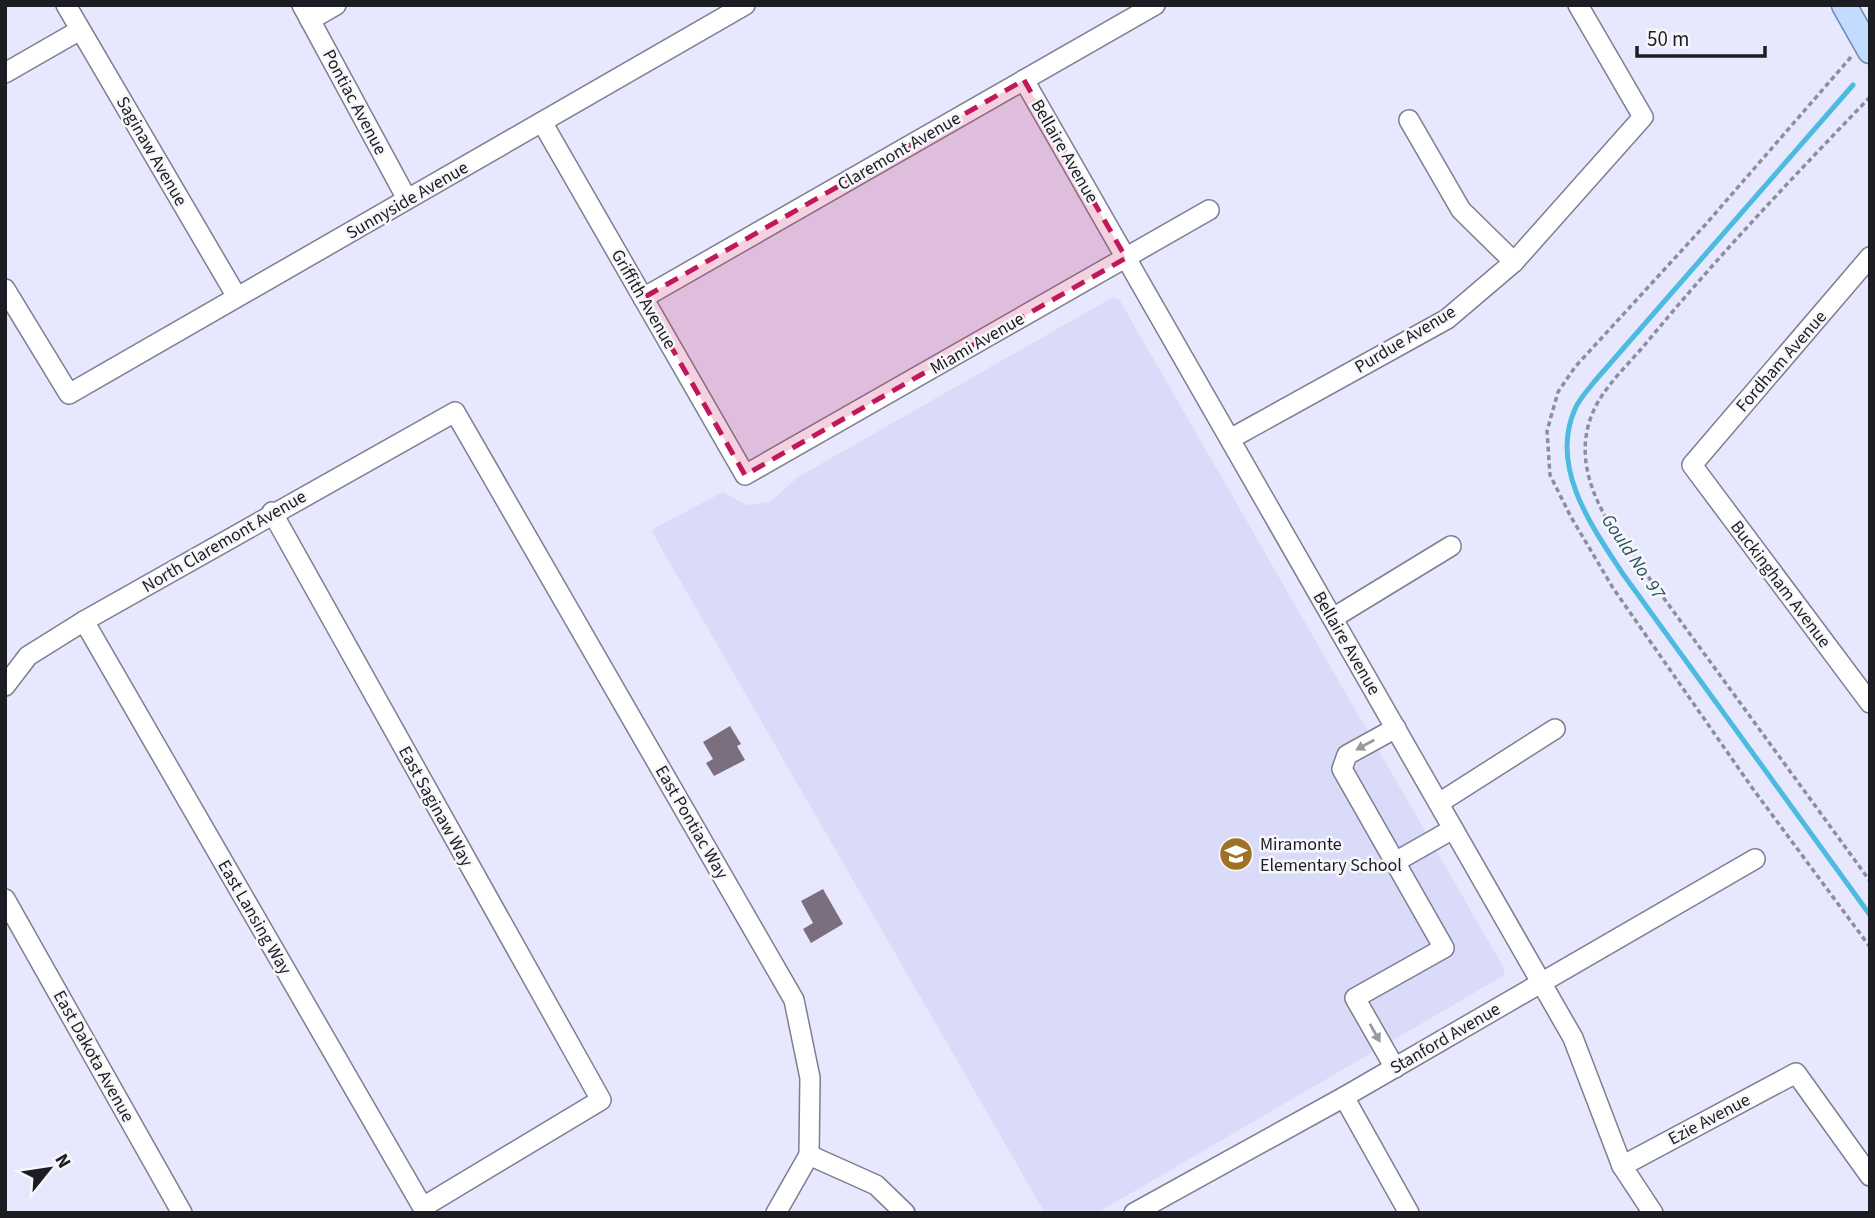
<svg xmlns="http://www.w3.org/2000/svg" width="1875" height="1218" viewBox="0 0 1875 1218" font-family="'Source Sans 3',sans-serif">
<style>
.built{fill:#dadbf8}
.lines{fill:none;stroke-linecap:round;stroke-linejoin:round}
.stream{stroke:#4dbadf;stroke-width:5}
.building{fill:#7a6e7f}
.minor-casing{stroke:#7d7e91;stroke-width:22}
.major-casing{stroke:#6d8ab1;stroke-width:27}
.path{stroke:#8d8e9d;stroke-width:3.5;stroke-dasharray:5 3.5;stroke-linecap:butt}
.minor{stroke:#fff;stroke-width:19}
.major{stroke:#c1dcfe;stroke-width:24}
.oneway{fill:#99999c}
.marked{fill:#c2185b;fill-opacity:0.2;stroke:#c2185b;stroke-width:5;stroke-dasharray:14 9;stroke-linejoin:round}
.labels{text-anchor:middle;stroke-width:5;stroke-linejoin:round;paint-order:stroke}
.street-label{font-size:18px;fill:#1c1c23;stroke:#f7f7fb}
.poi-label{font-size:18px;fill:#1c1c23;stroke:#f7f7fb;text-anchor:start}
.water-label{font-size:19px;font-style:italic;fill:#235161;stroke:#f7f7fb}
</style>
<rect width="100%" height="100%" fill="#e7e8fe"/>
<path class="built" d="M 1113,297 L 1119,299 L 1505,970 L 1503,976 L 1097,1213 L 1045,1213 L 651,530 L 723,492 L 746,505 L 770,502 L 798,477 Z"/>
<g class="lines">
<path class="stream" d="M 1853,85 L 1594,382 C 1588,390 1579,399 1575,409 C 1549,467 1592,527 1623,574 L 1870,915"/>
</g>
<g class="building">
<path d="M 730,726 L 741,744 L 737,746 L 745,760 L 714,776 L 706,763 L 713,759 L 703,742 Z"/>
<path d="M 823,889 L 843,924 L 811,943 L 803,929 L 813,923 L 801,901 Z"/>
</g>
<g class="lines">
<g class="minor-casing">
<g id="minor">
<path d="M 66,5 L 237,297"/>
<path d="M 302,5 L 407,199"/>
<path d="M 310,20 L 336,5"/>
<path d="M 5,73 L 80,30"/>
<path d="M 1024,80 L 1573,1038 L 1622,1166 L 1653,1213"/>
<path d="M 1409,120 L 1461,210 L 1514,262"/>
<path d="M 542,122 L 745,475 L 1209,210"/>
<path d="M 1870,257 L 1692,465 L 1870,703"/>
<path d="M 5,289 L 69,394 L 745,5"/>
<path d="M 643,298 L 1155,5"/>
<path d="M 1230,439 L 1447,319 L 1514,262 L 1643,117 L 1578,5"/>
<path d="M 272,512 L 601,1100 L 423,1207"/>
<path d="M 1333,618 L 1451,546"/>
<path d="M 84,621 L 426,1213"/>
<path d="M 5,686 L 28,656 L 84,621 L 455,412 L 794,1000 L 810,1078 L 809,1155 L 776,1213"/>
<path d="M 1439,803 L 1555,729"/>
<path d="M 1395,862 L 1453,829"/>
<path d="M 5,899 L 182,1213"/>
<path d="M 1395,1068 L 1355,998 L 1444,948 L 1342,769 L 1347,755 L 1396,728"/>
<path d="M 1344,1097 L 1409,1213"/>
<path d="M 809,1155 L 876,1185 L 905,1213"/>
<path d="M 1622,1166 L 1796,1073 L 1870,1176"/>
<path d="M 1134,1213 L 1344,1097 L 1755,859"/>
</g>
</g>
<g class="major-casing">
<path id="major" d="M 1844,5 L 1870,51"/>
</g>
<g class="path">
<path d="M 1851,57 L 1706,224 L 1575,367 L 1558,392 L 1547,431 L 1550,475 L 1571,517 L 1613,588 L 1753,789 L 1870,947"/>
<path d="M 1870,97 C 1794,176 1718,256 1648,341 C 1630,363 1604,386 1593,412 C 1576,451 1589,489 1609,523 L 1870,881"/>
</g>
<use href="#minor" class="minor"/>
<use href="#major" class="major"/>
</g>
<defs><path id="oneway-solid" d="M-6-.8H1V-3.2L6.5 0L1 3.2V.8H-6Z" transform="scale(1.75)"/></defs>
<g class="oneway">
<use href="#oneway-solid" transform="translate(1365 745) rotate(151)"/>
<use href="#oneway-solid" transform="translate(1375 1033) rotate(61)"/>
</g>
<path class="marked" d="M 1024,80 L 1126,258 L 745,475 L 643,298 Z"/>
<defs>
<g id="school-disc" transform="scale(1.75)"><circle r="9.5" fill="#9f7122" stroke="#f7f7fb"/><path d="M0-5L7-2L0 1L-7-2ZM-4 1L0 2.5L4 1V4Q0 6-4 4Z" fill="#fff"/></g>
</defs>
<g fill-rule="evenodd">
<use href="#school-disc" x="1236" y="854"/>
</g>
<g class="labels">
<g class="street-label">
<text transform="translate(355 102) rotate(62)" y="6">Pontiac Avenue</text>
<text transform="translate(152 151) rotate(60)" y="6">Saginaw Avenue</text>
<text transform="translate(899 151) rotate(-30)" y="6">Claremont Avenue</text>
<text transform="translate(1065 151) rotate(60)" y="6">Bellaire Avenue</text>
<text transform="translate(407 200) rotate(-30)" y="6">Sunnyside Avenue</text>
<text transform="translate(644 299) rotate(60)" y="6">Griffith Avenue</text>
<text transform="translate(1405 339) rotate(-31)" y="6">Purdue Avenue</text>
<text transform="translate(977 343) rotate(-30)" y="6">Miami Avenue</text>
<text transform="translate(1781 361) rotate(-49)" y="6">Fordham Avenue</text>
<text transform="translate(224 541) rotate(-30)" y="6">North Claremont Avenue</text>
<text transform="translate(1781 584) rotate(53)" y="6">Buckingham Avenue</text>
<text transform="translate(1347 643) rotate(60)" y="6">Bellaire Avenue</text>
<text transform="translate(436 806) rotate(61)" y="6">East Saginaw Way</text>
<text transform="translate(692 822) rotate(60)" y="6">East Pontiac Way</text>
<text transform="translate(255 917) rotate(60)" y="6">East Lansing Way</text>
<text transform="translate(1445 1038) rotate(-30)" y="6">Stanford Avenue</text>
<text transform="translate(94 1056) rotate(61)" y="6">East Dakota Avenue</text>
<text transform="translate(1709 1119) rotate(-28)" y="6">Ezie Avenue</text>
</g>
<g class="poi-label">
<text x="1260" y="850">Miramonte<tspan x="1260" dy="21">Elementary School</tspan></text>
</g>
<g class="water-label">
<text transform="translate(1634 556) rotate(56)" y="7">Gould No. 97</text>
</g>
</g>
<rect width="1875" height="1218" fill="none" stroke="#1c1c23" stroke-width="14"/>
<g transform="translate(49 1169) rotate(60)" stroke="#f7f7fb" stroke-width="5" paint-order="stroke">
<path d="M0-5L12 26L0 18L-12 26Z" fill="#1c1c23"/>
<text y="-10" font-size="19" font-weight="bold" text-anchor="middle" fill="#1c1c23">N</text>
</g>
<path d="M1637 46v10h128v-10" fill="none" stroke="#1c1c23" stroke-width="3.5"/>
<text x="1647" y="46" font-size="21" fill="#1c1c23" stroke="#f7f7fb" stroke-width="5" paint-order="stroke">50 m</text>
</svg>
